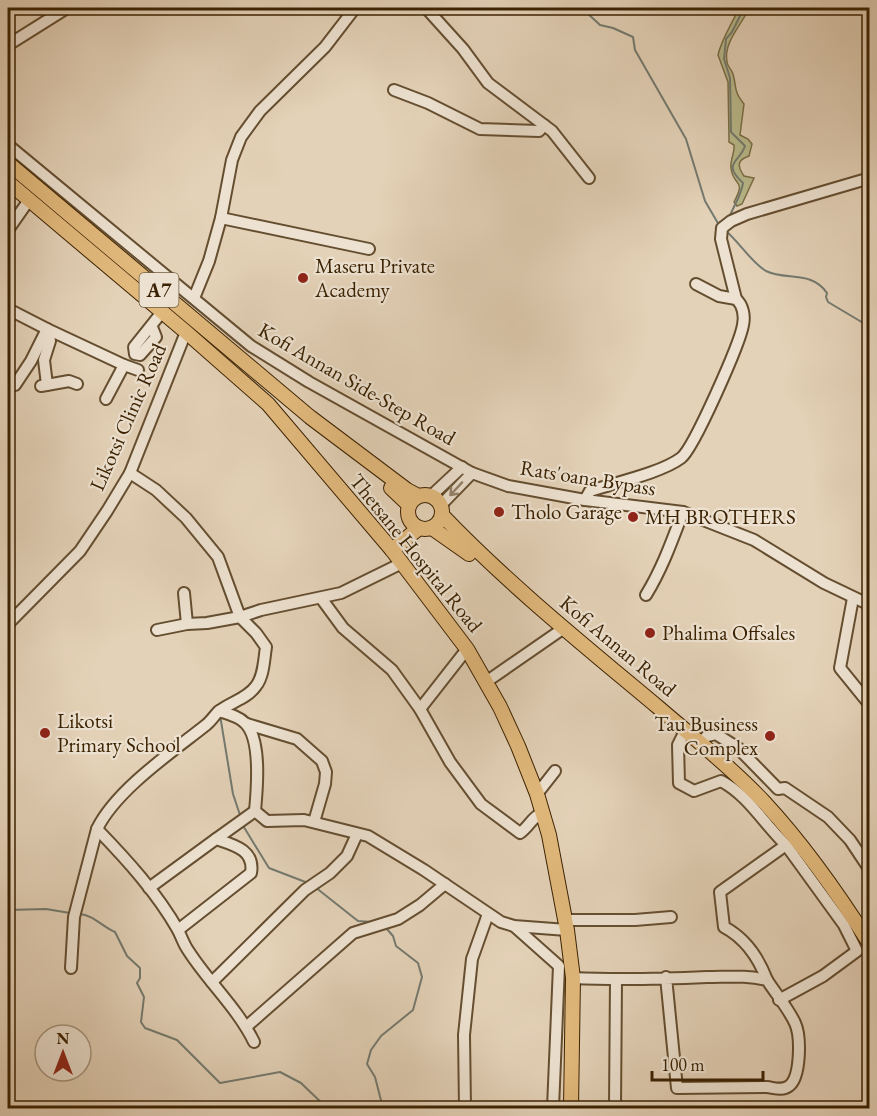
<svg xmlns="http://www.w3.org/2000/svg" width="877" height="1116" viewBox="0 0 877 1116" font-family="'EB Garamond',serif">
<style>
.green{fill:#b9ba8b;stroke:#7a6e46;stroke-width:1.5}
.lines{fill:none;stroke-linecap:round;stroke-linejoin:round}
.stream{stroke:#747a70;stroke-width:2}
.minor-casing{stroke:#654e30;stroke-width:14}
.major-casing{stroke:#3b2202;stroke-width:16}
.minor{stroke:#ede2d1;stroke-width:10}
.major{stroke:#e2b97c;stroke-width:14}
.oneway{stroke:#94826a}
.poi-dot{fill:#8f2418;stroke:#ede2d1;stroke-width:2}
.labels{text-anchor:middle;stroke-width:4.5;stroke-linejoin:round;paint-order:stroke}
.shield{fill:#ede2d1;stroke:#705c40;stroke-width:1.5}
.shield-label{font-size:20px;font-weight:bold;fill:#3b2202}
.poi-label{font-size:21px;fill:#3b2202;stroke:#ede2d1;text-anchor:start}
.street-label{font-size:21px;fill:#3b2202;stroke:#ede2d1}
</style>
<rect width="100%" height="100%" fill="#e4d2b8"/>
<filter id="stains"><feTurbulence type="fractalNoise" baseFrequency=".00333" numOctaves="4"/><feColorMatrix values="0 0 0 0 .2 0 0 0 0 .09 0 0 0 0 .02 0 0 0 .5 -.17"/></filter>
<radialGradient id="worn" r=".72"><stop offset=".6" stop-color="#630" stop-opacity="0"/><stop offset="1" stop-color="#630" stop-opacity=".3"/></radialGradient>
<path class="green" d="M 739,8 L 749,8 C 742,25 723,42 727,62 C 728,68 731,68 733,74 C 737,88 733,90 744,104 L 740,135 L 748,139 L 752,144 L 749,156 C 737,160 737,166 744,176 L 754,178 L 742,204 L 737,206 L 734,202 C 747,178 733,187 731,168 C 730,159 735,153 734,145 L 729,142 L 729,138 L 728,82 L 718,55 C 722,38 732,24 739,8 Z"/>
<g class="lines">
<g class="stream">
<path d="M 585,11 L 600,25 L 613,28 L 633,37 L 635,50 L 686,139 L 705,201 L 719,225"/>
<path d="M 729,218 C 734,205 741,196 743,183 C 721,163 740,162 745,146 L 731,132 L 730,78 L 724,59 L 726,39 L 732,32 L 744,8"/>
<path d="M 726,231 C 739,242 752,263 766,271 C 786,281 811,270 827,293 L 826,297 L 828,302 L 870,327"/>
<path d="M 220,715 L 233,794 L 241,818"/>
<path d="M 242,824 L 269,868 L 308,883"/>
<path d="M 315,887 L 358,921 L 372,922"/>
<path d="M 8,910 L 46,909 L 70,913"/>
<path d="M 79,914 C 94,915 101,926 115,932 L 127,956 L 140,968 L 140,978 L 137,983 L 144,997 L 141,1022 L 145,1028 L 177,1040 L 220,1083 L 280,1072 L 301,1083 L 327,1108"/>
<path d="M 383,1108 L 375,1077 L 367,1064 L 371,1050 L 381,1036 L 413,1010 L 422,977 L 418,963 L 396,946 L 393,936 L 386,928"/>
</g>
<g class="minor-casing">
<g id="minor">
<path d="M 426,8 L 463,49 L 488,83 L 552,131 L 589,178"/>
<path d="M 8,45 L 67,8"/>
<path d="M 394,90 L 428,103 L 480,129 L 539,131 L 544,125"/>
<path d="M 8,145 L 251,346 L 309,382 L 472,473 L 508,486 L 585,500 L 683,512 L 754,540 L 824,583 L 870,605"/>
<path d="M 221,218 L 369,249"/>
<path d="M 8,230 L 29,200"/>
<path d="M 194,298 L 209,261 L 221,218 L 232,160 L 241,137 L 260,111 L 325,47 L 355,8"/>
<path d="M 736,299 L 721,239 L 722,228 L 731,221 L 747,214 L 870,178"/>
<path d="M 8,309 L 47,329 L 31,361 L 15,385"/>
<path d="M 152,327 L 156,337 L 140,355 L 135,354 L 134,347 L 162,312"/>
<path d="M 47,385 L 44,360 L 50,341 L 47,329 L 124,365"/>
<path d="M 41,386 L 69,381 L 77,384"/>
<path d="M 106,399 L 124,365 L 138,370"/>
<path d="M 432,495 L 462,467"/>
<path d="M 585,500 L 590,491 C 614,483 661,473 681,458 C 694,448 740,343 743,325 C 745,316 743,305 736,299 L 719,296 L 696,284"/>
<path d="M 441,505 L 472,473"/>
<path d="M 184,593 L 187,624"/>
<path d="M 646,595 C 662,569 672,541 683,512"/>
<path d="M 321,598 L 343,628 L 392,670 L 420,709 L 450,762 L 481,804 L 520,833 C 529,827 532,817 542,813"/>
<path d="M 853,598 L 840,668 L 870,705"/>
<path d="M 8,624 L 80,551 L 107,511 L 130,473 L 186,332"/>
<path d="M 157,630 L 187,624 L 207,623 L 240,617 L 261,610 L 341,593 L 402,563"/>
<path d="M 486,682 L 564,628"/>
<path d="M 420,709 L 467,649"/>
<path d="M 219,711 C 228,714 238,716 245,723 C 262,739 257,790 255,811 L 267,821 L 304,820 L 368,836 L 424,870 L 501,922 L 514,926 L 567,930"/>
<path d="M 247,724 L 297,739 L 322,761 L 326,772 L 325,784 L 314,822"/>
<path d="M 685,731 L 678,745 L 679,783 L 694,791 L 721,781 C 748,795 764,824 786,845 L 720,892 L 724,927 C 745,938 759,959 767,980"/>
<path d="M 700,743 L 707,736 L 716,734 L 738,748 L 778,789 L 785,788 L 828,817 L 850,840 L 870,870"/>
<path d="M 537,794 L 555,771"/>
<path d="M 97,829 C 127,860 157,893 178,930 C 181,936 183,942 186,947 C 206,980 237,1007 254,1042"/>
<path d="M 216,839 L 255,811"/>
<path d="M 149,888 L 216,839 C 234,845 255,850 251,873 L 178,930"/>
<path d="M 565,920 L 635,920 L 671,917"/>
<path d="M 514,926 L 559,966 L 553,1108"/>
<path d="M 71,968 L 74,917 L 97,829 C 116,790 172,752 206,725 C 211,721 214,716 218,712 C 230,702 247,699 256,686 C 264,676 264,659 266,647 L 256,633 L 240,617 L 218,557 L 186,518 L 156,490 L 130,473"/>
<path d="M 573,978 C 617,980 662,979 707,977 C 728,977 746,975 767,980 C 776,994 788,1008 795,1023 C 801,1036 801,1077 789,1086 C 782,1091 775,1088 767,1087 L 677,1088 L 666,977"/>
<path d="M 212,982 L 305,890 L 330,873 L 347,856 L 357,834"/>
<path d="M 779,1000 L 823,976 L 857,951 L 844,925 L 786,845"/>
<path d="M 246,1027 L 353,933 L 398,919 L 420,905 L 445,884"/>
<path d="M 465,1108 L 464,1035 L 472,959 L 488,914"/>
<path d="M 615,1108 L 616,980"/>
</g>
</g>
<g class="major-casing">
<g id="major">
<path d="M 8,163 L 310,417 L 407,490 L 418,496"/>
<path d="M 8,182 L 186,332 L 268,404 L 392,550 L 467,649 L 500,707 L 518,746 L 537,794 L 549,835 L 567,930 L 573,978 L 571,1108"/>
<path d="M 391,488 L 409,505"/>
<circle cx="425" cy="512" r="17"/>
<path d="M 442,515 C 509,585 585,646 659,708 C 695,739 732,768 764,802 C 804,845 839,895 870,944"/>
<path d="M 432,528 L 469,554"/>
<path d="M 392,550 L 419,528"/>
</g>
</g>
<use href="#minor" class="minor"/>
<use href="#major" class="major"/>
</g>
<defs><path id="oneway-shaft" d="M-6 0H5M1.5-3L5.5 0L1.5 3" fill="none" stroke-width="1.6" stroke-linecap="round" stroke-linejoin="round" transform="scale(1.5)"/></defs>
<use class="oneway" href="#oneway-shaft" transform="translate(456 489) rotate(133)"/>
<g class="poi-dot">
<circle cx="303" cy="278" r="6"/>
<circle cx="499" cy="512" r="6"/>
<circle cx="633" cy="517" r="6"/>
<circle cx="650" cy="633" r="6"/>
<circle cx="45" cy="733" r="6"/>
<circle cx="770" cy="736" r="6"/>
</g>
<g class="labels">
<rect class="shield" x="139.5" y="273" width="39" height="34" rx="4.5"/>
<g class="shield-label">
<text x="159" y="297">A7</text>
</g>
<g class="poi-label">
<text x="315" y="273">Maseru Private<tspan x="315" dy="24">Academy</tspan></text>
<text x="511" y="519">Tholo Garage</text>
<text x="645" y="524">MH BROTHERS</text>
<text x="662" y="640">Phalima Offsales</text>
<text x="57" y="728">Likotsi<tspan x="57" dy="24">Primary School</tspan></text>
<text x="758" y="731" text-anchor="end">Tau Business<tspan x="758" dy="24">Complex</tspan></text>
</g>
<g class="street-label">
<text transform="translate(357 384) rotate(30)" y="7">Kofi Annan Side-Step Road</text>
<text transform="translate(128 417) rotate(-66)" y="7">Likotsi Clinic Road</text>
<text transform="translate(588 478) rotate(9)" y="7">Rats'oana Bypass</text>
<text transform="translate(416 553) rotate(51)" y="7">Thetsane Hospital Road</text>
<text transform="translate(618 646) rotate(40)" y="7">Kofi Annan Road</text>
</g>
</g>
<rect width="877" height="1116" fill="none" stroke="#e4d2b8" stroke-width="30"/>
<rect x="9" y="9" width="859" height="1098" fill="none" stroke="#3b2202" stroke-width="3"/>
<rect x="15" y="15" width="847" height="1086" fill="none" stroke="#3b2202" stroke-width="1.5"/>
<g transform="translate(63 1053)"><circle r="28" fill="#ede2d1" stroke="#a6957e" stroke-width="1.5"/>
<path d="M0-4.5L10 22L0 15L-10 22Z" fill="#8f2418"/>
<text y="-9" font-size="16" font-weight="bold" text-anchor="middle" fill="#3b2202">N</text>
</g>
<path d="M652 1071v9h111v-9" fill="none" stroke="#3b2202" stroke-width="3"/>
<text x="661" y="1071" font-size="18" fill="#3b2202" stroke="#ede2d1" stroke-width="4.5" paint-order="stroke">100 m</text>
<rect width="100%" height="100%" filter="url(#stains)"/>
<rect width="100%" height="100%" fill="url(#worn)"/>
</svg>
